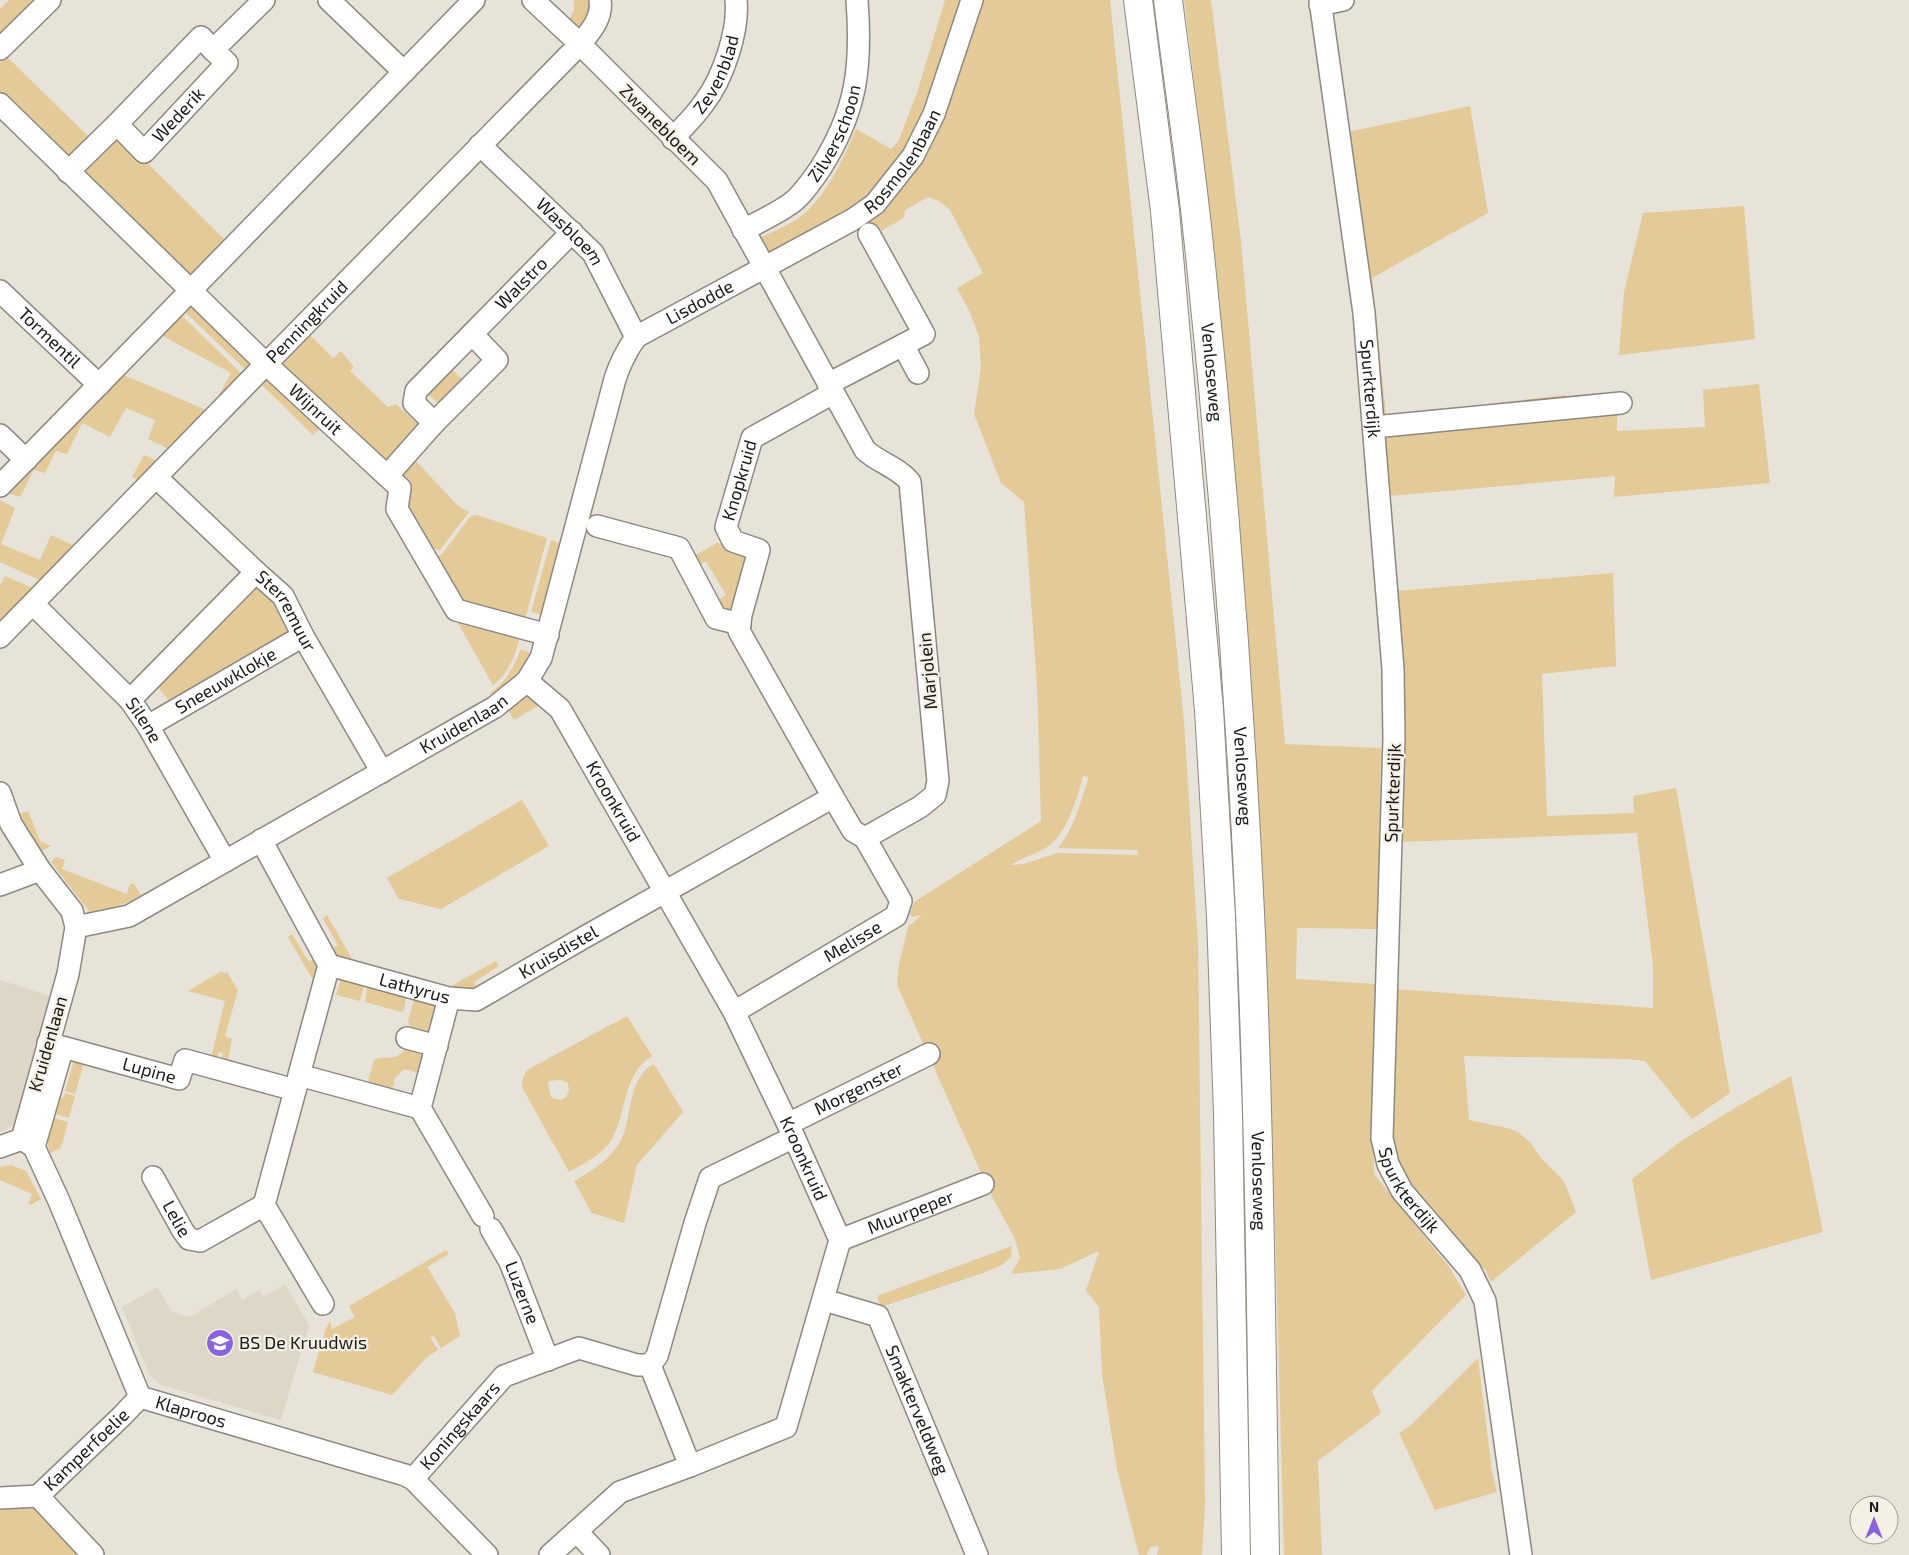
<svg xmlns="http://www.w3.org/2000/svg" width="1909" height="1555" viewBox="0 0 1909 1555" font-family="'Exo 2',sans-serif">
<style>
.built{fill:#ded6c6}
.green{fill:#e3ca98;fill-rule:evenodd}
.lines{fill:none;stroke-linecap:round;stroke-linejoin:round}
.minor-casing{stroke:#8d8980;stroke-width:24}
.highway-casing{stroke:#8d8980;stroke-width:30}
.minor{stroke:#fff;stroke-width:21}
.highway{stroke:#fff;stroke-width:28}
.labels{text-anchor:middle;stroke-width:4.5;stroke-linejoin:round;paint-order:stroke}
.street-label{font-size:18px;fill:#1b1916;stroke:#f5f0e6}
.poi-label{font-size:18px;fill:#1b1916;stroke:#f5f0e6;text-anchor:start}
</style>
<rect width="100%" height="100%" fill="#e7e3d9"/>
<g class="built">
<path d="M 0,980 L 53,997 L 22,1112 L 12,1126 L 0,1132 Z"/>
<path d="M 285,1284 L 309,1325 L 281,1420 L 161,1385 L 156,1381 L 149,1374 L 122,1307 L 157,1287 L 172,1312 L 190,1317 L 236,1289 L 242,1300 L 259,1290 L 263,1297 Z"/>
</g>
<g class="green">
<path d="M 9,0 L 38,0 L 0,39 L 0,9 Z"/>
<path d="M 574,0 L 594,0 L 581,28 L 568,21 L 574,10 Z"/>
<path d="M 945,0 L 964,0 L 922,123 L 905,154 L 867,201 L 771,255 L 762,251 L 762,237 C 774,231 789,225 800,217 C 827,196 843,159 856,129 L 891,149 L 898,142 L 917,93 Z"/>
<path d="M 982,0 L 1110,0 L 1184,721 L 1198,944 L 1205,1505 L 1202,1555 L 1157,1555 L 1159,1546 L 1150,1547 L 1147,1555 L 1139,1555 L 1117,1469 L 1102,1374 L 1099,1307 L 1086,1291 L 1099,1251 L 1060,1269 L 1011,1274 L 1020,1258 L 1015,1239 L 990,1193 L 897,985 L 899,964 L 909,924 L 912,924 L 921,915 L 912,917 L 910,914 L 914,902 L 1041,821 L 1037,686 L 1024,502 L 1001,483 L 974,414 L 981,368 L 979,337 L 970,312 L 957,288 L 983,273 L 950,210 L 939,201 L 928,197 L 905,210 L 904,218 L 881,231 L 879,226 L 866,233 L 860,230 L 857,225 L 945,101 ZM 1083,776 L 1088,777 L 1088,780 C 1080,803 1074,829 1058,848 L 1137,850 L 1138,855 L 1058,853 L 1023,864 L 1011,865 C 1023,856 1041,854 1052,843 C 1068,829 1078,796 1083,776 Z"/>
<path d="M 1184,0 L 1211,0 L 1241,241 L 1285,744 L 1381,748 L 1378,929 L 1297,928 L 1296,979 L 1376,984 L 1372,1090 L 1374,1174 L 1449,1267 L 1466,1295 L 1372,1391 L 1381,1413 L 1318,1461 L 1322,1555 L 1284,1555 C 1276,1263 1270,970 1250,678 C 1235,452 1213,225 1184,0 Z"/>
<path d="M 6,56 L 89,137 L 69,156 L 62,155 L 0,94 L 0,62 Z"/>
<path d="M 1470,106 L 1488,213 L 1372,278 L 1386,415 L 1566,395 L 1567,406 L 1382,419 L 1348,132 Z"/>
<path d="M 114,137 L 121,137 L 226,241 L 192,276 L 184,276 L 82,170 Z"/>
<path d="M 1744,206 L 1755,339 L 1619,355 L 1624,292 L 1643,213 Z"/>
<path d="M 189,304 L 194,305 L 254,366 L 248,372 L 182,309 Z"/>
<path d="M 180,314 L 244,376 L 215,402 L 231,373 L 159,334 Z"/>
<path d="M 310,335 L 333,358 L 341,351 L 354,367 L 350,371 L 388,407 L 396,404 L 419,425 L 390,462 L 380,461 L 280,366 Z"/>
<path d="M 452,370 L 464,381 L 440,405 L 428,394 Z"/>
<path d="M 119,373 L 211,412 L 173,451 L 148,439 L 155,420 L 126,408 L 110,437 L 82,423 L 67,454 L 56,451 L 45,473 L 34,470 L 20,497 L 4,492 Z"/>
<path d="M 270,379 L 323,426 L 313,435 L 260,383 L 263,380 Z"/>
<path d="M 1759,384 L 1770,483 L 1614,497 L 1615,476 L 1389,496 L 1383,433 L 1617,407 L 1617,431 L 1705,427 L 1703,390 Z"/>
<path d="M 144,455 L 160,462 L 141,482 L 132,477 Z"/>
<path d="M 415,460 L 458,506 L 469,512 L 440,550 L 435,549 L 430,551 L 402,507 L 401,473 Z"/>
<path d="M 0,500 L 15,508 L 1,544 L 40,560 L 51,535 L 77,547 L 42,581 L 0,562 Z"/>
<path d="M 477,515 L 547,538 L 524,623 L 466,608 L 433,559 L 442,554 L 470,517 Z"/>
<path d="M 551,540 L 562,544 L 548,616 L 531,612 Z"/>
<path d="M 717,543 L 728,544 L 750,557 L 737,614 L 722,610 L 717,601 L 726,595 L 706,561 L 697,566 L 692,557 Z"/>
<path d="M 1613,573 L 1616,666 L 1542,674 L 1547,816 L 1634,813 L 1633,796 L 1676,788 L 1730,1093 L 1692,1119 L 1645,1061 L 1626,1059 L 1464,1056 L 1469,1120 L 1507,1128 L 1518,1132 L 1530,1142 L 1540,1157 L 1564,1181 L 1576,1212 L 1491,1282 L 1486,1271 L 1412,1185 L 1395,1162 L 1391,1139 L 1395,989 L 1653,1008 L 1653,966 L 1637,833 L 1401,842 L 1396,591 Z"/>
<path d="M 5,576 L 35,589 L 0,627 L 0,586 Z"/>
<path d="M 253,586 L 259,586 L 277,601 L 290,633 L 170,702 L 157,686 Z"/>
<path d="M 455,618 L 521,634 C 516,652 509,674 493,685 Z"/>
<path d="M 521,649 L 535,655 L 527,667 L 495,701 L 490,693 C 507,681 513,668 521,649 Z"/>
<path d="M 528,694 L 540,702 L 538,706 L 514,720 L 506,707 Z"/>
<path d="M 522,800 L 549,846 L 441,909 L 399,899 L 387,878 Z"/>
<path d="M 28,811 L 40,841 L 51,846 L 38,853 L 16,815 Z"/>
<path d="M 56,857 L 65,860 L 62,869 L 127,894 L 130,884 L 134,884 L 141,895 L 126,903 L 92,915 L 51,862 Z"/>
<path d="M 327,915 L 355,964 L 338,960 L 328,951 L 338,945 L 323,919 Z"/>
<path d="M 292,934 L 309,962 L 318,956 L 316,985 L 288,937 Z"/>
<path d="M 496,961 L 499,966 L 474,982 L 478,991 L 446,989 Z"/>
<path d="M 222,971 L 224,974 L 227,972 L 238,990 L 225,1036 L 232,1039 L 228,1059 L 235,1061 L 234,1066 L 221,1062 L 223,1053 L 219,1052 L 216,1061 L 214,1059 L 212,1054 L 225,1001 L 188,991 Z"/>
<path d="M 341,979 L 364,986 L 360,1001 L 336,995 Z"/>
<path d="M 370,987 L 406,997 L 404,1010 L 401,1012 L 365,1002 L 367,988 Z"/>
<path d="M 414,1000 L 437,1006 L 430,1035 L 411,1030 L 408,1021 Z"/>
<path d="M 627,1016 L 652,1056 C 624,1073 627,1108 614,1135 C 606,1153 585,1163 569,1172 L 522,1087 L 523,1078 L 527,1070 ZM 560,1080 L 567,1082 C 573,1094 563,1105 551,1097 L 548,1084 L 549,1081 Z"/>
<path d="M 408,1047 L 425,1050 L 418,1073 L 409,1070 L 403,1070 L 394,1079 L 394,1085 L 391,1088 L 369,1083 L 368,1081 L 374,1060 C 380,1056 387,1059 394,1057 C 400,1056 403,1051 408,1047 Z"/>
<path d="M 75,1057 L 85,1059 L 75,1094 L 65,1091 Z"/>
<path d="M 654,1064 L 683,1112 L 637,1165 L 624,1223 L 592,1213 L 574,1181 C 592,1171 611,1159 621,1140 C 633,1116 627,1078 654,1064 Z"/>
<path d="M 1791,1076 L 1823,1232 L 1651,1280 L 1632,1179 L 1681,1141 L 1735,1108 Z"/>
<path d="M 65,1093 L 75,1096 L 69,1118 L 56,1114 L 60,1097 L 63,1098 Z"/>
<path d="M 54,1118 L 68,1122 L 61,1148 L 50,1153 L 47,1141 L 50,1121 Z"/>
<path d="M 11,1165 L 26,1171 L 41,1199 L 32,1204 L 28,1205 L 32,1194 L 0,1180 L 0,1167 Z"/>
<path d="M 1012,1246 L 1011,1257 L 1002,1265 L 983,1273 L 881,1307 L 877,1296 Z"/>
<path d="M 446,1250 L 449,1254 L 427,1267 L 455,1313 L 460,1336 L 441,1348 L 434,1336 L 430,1337 L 438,1350 L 426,1358 L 392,1395 L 313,1372 L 326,1328 L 330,1321 L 332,1329 L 355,1317 L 349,1306 Z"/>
<path d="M 1478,1358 L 1492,1472 L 1497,1492 L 1435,1510 L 1399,1433 L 1410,1426 Z"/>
<path d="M 35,1504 L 81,1555 L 0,1555 L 0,1507 Z"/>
</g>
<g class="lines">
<g class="minor-casing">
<g id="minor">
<path d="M 329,0 L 404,72"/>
<path id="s1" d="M 1320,0 L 1364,313 L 1393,669 L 1394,739 L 1382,1138 L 1388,1164 L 1402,1191 L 1470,1270 L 1485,1301 L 1521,1555"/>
<path d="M 1320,5 L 1343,0"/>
<path d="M 0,49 L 50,0"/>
<path id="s2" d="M 0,104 L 266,364 L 400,488 L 397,509 L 456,610 L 548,635"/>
<path d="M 117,124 L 201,37 L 213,50"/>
<path id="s3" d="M 673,139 C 683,127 695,116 704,103 C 723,78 739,31 736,0"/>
<path id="s4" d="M 480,145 L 593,253 L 636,337"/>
<path id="s5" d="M 68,172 L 117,124 L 144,152 L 227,63 L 213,50 L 264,0"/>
<path id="s6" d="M 743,230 C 759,222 776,214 790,204 C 802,196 812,180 820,169 C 857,111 862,67 857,0"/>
<path id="s7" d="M 0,291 L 99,385"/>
<path d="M 903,345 L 918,373"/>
<path d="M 828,384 L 924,334 L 869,234"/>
<path id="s8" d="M 434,423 L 414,403 L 416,391 L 572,232"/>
<path d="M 1374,427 L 1621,403"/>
<path d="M 0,435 L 26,460"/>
<path d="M 387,476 L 434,423 L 497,360 L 472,334"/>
<path id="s9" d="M 156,477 L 256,572 L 283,596 L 303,636 L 382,772"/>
<path d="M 0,486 L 474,0"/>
<path d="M 597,526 L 679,548 L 716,618 L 740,624"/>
<path id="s10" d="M 33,604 L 130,700 L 148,726 L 225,861"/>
<path id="s11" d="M 0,637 L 266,364 L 580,44 C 590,32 603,18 600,0"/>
<path id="s12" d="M 527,681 L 560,709 L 734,1012 L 794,1137 L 840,1240 L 786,1427 L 690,1466 L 620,1492 L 550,1555"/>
<path d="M 130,700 L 256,572"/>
<path id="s13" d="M 148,726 L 303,636"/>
<path d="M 0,793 L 11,824 L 40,870 L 72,911 L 76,927 L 68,974 L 22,1139"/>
<path id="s14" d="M 833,797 L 739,631 L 741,615 L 759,550 L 733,541 L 726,527 L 752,438 L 833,393"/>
<path d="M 261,840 L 329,965"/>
<path d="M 0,885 L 40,870"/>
<path id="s15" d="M 76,927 L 129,916 L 495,707 L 527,681 L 541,658 L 615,379 C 620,363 627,350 636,337 L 852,220 L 875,204 L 913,156 L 934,114 L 972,0"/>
<path id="s16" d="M 449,998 L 420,1108 L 299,1075 L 329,965 L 449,998 L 476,1000 L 583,938 L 833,797 L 853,831 L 865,838 L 920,807 L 935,795 L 938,781 L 910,482 C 898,467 879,463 865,450 L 717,181 L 580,44 L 533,0"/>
<path id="s17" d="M 734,1012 L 896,916 L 901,901 L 865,838"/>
<path d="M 407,1038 L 437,1046"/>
<path id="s18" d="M 48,1043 L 179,1079 L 185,1060 L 295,1090"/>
<path d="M 299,1076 L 264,1205 L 323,1304"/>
<path d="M 420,1108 L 483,1216"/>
<path id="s19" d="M 788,1124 L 929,1054"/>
<path id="s20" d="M 22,1139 L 34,1147 L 59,1201 L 140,1397 L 405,1475 L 413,1479 L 487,1555"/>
<path d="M 0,1147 L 22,1139"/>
<path d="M 34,1147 L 62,1050"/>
<path id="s21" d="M 153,1177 L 183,1231 L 189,1239 L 200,1241 L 264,1205"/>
<path id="s22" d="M 491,1229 L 510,1262 L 548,1360"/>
<path id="s23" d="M 840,1240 L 983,1184"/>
<path id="s24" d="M 824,1300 L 878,1316 L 977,1555"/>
<path d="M 650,1365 L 690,1466"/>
<path id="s25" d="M 413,1479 L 504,1376 L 579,1348 L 637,1365 L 650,1365 L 657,1356 L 695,1223 L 710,1178 L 794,1137"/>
<path d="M 38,1496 L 93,1555"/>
<path id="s26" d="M 0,1498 L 38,1496 L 122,1416 L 140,1397"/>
<path d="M 577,1532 L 599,1555"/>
</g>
</g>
<g class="highway-casing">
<g id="highway">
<path d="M 1138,0 L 1165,211 L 1209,710 L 1221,916 L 1228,1114 L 1236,1555"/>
<path id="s27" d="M 1168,0 C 1177,72 1188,145 1196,218 C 1221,448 1239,681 1250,913 C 1260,1127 1261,1341 1265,1555"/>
</g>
</g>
<use href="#minor" class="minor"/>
<use href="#highway" class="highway"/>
</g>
<defs>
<g id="school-disc" transform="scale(1.4375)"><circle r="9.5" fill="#8863dd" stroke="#f5f0e6"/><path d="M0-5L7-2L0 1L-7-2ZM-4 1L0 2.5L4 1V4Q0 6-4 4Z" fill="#fff"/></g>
</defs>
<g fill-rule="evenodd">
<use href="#school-disc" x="220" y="1343"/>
</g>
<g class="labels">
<g class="street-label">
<text dy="6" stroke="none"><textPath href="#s3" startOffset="79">Zevenblad</textPath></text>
<text dy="6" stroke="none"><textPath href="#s5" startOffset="158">Wederik</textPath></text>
<text transform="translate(660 125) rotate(45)" y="6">Zwanebloem</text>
<text dy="6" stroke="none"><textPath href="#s6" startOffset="139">Zilverschoon</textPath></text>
<text dy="6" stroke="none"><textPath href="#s15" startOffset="1204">Rosmolenbaan</textPath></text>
<text dy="6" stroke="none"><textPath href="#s4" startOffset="125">Wasbloem</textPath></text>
<text dy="6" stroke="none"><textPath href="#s8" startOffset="191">Walstro</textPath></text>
<text dy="6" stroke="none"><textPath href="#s15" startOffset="952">Lisdodde</textPath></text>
<text dy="6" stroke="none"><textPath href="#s11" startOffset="440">Penningkruid</textPath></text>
<text dy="6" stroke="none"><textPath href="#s7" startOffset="68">Tormentil</textPath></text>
<text dy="6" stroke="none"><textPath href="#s27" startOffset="375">Venloseweg</textPath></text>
<text dy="6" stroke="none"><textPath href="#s1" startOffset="392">Spurkterdijk</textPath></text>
<text dy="6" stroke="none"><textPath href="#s2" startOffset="439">Wijnruit</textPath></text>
<text dy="6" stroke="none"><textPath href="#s14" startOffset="366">Knopkruid</textPath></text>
<text dy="6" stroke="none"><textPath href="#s9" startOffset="188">Sterremuur</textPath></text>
<text transform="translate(928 671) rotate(-95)" y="6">Marjolein</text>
<text dy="6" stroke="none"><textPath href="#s13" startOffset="90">Sneeuwklokje</textPath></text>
<text dy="6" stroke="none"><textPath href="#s10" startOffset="161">Silene</textPath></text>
<text dy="6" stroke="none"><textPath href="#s15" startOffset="440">Kruidenlaan</textPath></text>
<text dy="6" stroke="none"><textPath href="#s27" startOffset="780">Venloseweg</textPath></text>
<text transform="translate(1393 793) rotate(-88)" y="6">Spurkterdijk</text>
<text dy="6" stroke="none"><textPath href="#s12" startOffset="150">Kroonkruid</textPath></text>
<text dy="6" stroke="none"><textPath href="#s17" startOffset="138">Melisse</textPath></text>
<text dy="6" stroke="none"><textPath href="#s16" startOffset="600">Kruisdistel</textPath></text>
<text dy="6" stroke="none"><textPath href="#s16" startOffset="442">Lathyrus</textPath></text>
<text transform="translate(48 1044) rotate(-74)" y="6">Kruidenlaan</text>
<text dy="6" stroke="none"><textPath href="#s18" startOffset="105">Lupine</textPath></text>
<text dy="6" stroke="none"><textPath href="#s19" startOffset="79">Morgenster</textPath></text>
<text dy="6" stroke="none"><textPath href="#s12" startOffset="555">Kroonkruid</textPath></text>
<text dy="6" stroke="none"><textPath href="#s27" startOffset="1185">Venloseweg</textPath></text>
<text dy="6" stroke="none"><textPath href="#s1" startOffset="1202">Spurkterdijk</textPath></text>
<text dy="6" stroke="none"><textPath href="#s23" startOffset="76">Muurpeper</textPath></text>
<text dy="6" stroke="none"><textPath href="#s21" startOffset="48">Lelie</textPath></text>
<text dy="6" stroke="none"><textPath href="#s22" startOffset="71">Luzerne</textPath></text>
<text dy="6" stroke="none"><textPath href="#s24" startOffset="158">Smakterveldweg</textPath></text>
<text dy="6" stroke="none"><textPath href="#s20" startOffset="339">Klaproos</textPath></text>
<text dy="6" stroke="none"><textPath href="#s25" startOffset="71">Koningskaars</textPath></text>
<text dy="6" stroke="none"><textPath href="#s26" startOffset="105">Kamperfoelie</textPath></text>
</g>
<g class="poi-label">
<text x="239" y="1349">BS De Kruudwis</text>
</g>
</g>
<g transform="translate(1874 1520)"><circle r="24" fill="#f5f0e6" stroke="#9e9a93"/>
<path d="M0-4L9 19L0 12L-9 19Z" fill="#8863dd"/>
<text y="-8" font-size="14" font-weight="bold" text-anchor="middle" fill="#1b1916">N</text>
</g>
</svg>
